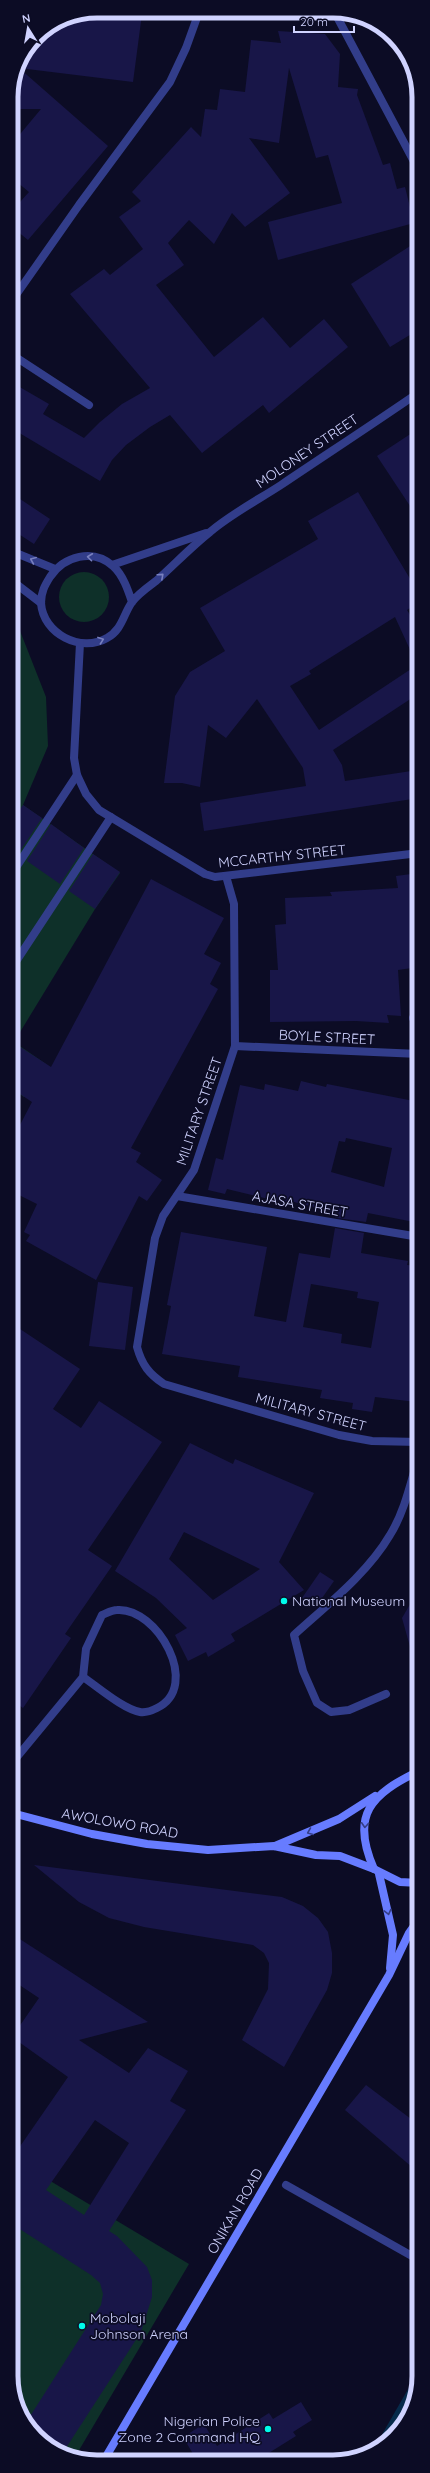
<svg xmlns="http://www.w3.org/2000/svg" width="430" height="2473" viewBox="0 0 430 2473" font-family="Quicksand,sans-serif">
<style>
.green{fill:#0e3029}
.water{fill:#062a4a}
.building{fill:#181648;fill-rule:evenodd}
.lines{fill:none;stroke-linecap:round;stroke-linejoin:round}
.service{stroke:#323d8a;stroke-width:8}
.minor{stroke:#323d8a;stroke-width:8}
.secondary{stroke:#677cff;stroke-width:8}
.oneway{stroke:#7980bf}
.oneway2{stroke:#353e87}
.poi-dot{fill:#00fbeb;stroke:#0c0c25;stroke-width:1.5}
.labels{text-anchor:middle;stroke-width:3.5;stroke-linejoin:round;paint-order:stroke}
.street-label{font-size:14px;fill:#d0d3ff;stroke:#0c0c25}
.poi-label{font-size:14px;fill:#d0d3ff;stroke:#0c0c25;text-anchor:start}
.rim{fill:none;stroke:#d0d3ff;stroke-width:5}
</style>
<rect width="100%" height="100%" fill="#0c0c25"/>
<g class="green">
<circle cx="84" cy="597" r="25"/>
<path d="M 11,608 L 46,697 L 48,746 L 23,805 L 120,873 L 95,909 L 14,1042 L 46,1064 L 24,1097 L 11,1088 Z"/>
<path d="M 12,2154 L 52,2182 L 189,2264 L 75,2457 L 32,2433 L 12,2387 Z"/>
</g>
<path class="water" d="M 419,2370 L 413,2409 L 398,2433 L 372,2452 Z"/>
<g class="building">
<path d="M 97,11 L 142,14 L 133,82 L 19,68 L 108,146 L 28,240 L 11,226 L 11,212 L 29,192 L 11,177 L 11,145 L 41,109 L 11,109 L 11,91 L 20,59 L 36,36 L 64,17 Z"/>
<path d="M 278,31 L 325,34 L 340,54 L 338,87 L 358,89 L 357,95 L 383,165 L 390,163 L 397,189 L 405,187 L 414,223 L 278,260 L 268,222 L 342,203 L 328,155 L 316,158 L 289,68 L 279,143 L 249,138 L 290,193 L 245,227 L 232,213 L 214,244 L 189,220 L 168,243 L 184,265 L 156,285 L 214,357 L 263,317 L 290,348 L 324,319 L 348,347 L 269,413 L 263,405 L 202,453 L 170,415 L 150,427 L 126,445 L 112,460 L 100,481 L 11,428 L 11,382 L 49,404 L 43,414 L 84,438 L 100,422 L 122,404 L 150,388 L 70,294 L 104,269 L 110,275 L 143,249 L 119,217 L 141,201 L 132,192 L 191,127 L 201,137 L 205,109 L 217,110 L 220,89 L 245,92 L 251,40 L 281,43 Z"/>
<path d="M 418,241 L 418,330 L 390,347 L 351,284 Z"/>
<path d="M 418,429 L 418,518 L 377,456 Z"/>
<path d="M 358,492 L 418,592 L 418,603 L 407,610 L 418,628 L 418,667 L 395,617 L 309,671 L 311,674 L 290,686 L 319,730 L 411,669 L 418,680 L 418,694 L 333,750 L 342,765 L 345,781 L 418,770 L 419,798 L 204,831 L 200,803 L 306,786 L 303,768 L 257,699 L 226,738 L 208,725 L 200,787 L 182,783 L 164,783 L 175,696 L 190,672 L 225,651 L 200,608 L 318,539 L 308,521 Z"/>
<path d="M 11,493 L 50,519 L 34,544 L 11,529 Z"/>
<path d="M 23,805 L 42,818 L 18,854 L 11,850 L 11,821 Z"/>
<path d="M 51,824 L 84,848 L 60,884 L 27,861 Z"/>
<path d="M 93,854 L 120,872 L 95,909 L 69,891 Z"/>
<path d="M 419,873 L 419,967 L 398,970 L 401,1016 L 387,1015 L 389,1023 L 356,1021 L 270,1022 L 270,970 L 278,970 L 275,925 L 286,924 L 285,898 L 332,896 L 330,892 L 398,888 L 396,876 Z"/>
<path d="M 151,879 L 224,918 L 204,954 L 221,963 L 210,984 L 218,989 L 131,1148 L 141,1153 L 136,1162 L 162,1180 L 147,1201 L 139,1196 L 96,1280 L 26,1241 L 30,1235 L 24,1232 L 37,1204 L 11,1191 L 11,1142 L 32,1102 L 11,1088 L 11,1041 L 51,1067 Z"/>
<path d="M 301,1081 L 326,1087 L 327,1084 L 419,1102 L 419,1223 L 368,1213 L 366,1222 L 337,1218 L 329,1215 L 330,1211 L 290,1201 L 290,1204 L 227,1189 L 225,1194 L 208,1190 L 216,1158 L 223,1160 L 240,1085 L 264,1090 L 265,1084 L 298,1091 ZM 346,1138 L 392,1148 L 384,1187 L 331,1172 L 339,1141 L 345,1142 Z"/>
<path d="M 335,1228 L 364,1233 L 361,1253 L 408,1261 L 407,1265 L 419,1266 L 419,1385 L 416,1402 L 375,1397 L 372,1412 L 352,1409 L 353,1403 L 320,1398 L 322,1390 L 238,1377 L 240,1366 L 162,1354 L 171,1306 L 167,1305 L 181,1232 L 267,1247 L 254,1316 L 286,1322 L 299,1253 L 330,1258 ZM 311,1284 L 358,1292 L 357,1298 L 379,1302 L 371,1348 L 341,1343 L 342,1334 L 303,1327 Z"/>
<path d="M 98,1282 L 133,1287 L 125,1350 L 89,1346 Z"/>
<path d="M 11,1323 L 80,1369 L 53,1409 L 81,1428 L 99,1401 L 162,1442 L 88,1550 L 112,1566 L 65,1634 L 71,1638 L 23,1708 L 12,1700 Z"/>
<path d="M 190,1443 L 233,1464 L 235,1459 L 314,1493 L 279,1562 L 304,1590 L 231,1634 L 235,1641 L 208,1657 L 206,1652 L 188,1661 L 175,1635 L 187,1628 L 156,1598 L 115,1571 ZM 184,1532 L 260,1569 L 213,1600 L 169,1559 Z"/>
<path d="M 320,1572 L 334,1581 L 315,1608 L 302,1598 Z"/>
<path d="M 419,1589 L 419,1660 L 414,1661 L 402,1618 Z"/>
<path d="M 34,1865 L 282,1897 L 303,1906 L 318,1918 L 328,1932 L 332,1953 L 332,1973 L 327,1990 L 284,2067 L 242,2040 L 268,1989 L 269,1963 L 264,1953 L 253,1945 L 144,1927 L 109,1918 L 79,1902 Z"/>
<path d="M 12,1934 L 148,2022 L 79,2040 L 129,2073 L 148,2048 L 188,2071 L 170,2101 L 186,2110 L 109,2231 L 117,2236 L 147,2267 L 152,2280 L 152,2297 L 141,2332 L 64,2451 L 32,2433 L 27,2421 L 101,2305 L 103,2294 L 100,2283 L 91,2275 L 12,2224 L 12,2158 L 68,2077 L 12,2037 L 39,1998 L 12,1980 ZM 95,2120 L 129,2143 L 84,2215 L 46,2190 Z"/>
<path d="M 366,2085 L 419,2125 L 419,2173 L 345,2110 Z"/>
<path d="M 301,2402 L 312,2420 L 293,2432 L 296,2436 L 256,2461 L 193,2461 L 196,2459 L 183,2437 L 204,2424 L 217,2446 L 269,2413 L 273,2419 Z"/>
</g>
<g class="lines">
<g class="service">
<path d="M 11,354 L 89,405"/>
<path d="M 11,875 L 77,775"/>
<path d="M 11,969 L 111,817"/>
<path d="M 413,1018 L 419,1018"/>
<path d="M 386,1694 L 349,1710 L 331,1712 L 317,1703 L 303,1671 L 294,1635 C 327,1605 367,1574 390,1535 C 405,1511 411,1481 419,1455"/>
<path d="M 12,1763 L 83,1677 L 86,1649 L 102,1615 C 107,1613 112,1610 117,1610 C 157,1607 202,1686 157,1708 C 153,1710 145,1713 140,1712 C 123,1709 98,1687 83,1677"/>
<path d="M 286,2185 L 419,2260"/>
</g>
<g class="minor">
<path d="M 335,13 L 418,169"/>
<path d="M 11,302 L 79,205 L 170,82 L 186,48 L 199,12"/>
<path d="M 11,551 L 55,569"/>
<path d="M 112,565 L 206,533"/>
<path d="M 11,580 L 41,603"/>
<path d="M 132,602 C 128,590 123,575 113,566 C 93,548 64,556 50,577 C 45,585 41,592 41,603 C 43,634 81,653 107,638 C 122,630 123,615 132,602 C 138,594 148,587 156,581 C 174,565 191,547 210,532 C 231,514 258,500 281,485 C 327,454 373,424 418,393"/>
<path d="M 80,643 L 74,758 L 77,775 L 86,794 L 99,810 L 205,874 L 215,877 L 419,853"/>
<path d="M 226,876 L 234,904 L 235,1046 L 194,1170 L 163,1216 L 155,1238 L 137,1347 C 142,1365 149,1374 164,1384 L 339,1435 L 372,1441 L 419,1442"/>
<path d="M 235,1046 L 419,1054"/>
<path d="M 177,1196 L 419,1237"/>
</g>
<g class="secondary">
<path d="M 419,1771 C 371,1794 350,1815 374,1869 L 400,1882 L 419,1883"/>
<path d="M 12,1813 L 92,1834 L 147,1844 L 208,1850 L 274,1846 L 316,1855 L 340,1856 L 374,1869"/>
<path d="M 275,1846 L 339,1819 L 375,1796"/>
<path d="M 379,1874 L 393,1935 L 390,1968"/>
<path d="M 104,2460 L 389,1975 L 409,1933 L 419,1919"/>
</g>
</g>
<defs><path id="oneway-chevron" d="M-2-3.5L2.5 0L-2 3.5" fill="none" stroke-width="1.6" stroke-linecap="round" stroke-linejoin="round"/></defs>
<g class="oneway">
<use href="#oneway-chevron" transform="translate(90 557) rotate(-173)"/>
<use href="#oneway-chevron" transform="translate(33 560) rotate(-157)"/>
<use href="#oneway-chevron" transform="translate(161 576) rotate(-42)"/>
<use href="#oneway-chevron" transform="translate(101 640) rotate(-20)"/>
</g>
<g class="oneway2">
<use href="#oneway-chevron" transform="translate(365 1825) rotate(94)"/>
<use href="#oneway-chevron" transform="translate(310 1832) rotate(157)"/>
<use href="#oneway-chevron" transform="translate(388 1912) rotate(76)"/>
</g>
<g class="poi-dot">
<circle cx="284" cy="1601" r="4"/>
<circle cx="82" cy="2326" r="4"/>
<circle cx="268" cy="2429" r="4"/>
</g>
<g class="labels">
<g class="street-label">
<text transform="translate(307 451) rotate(-34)" y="5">MOLONEY STREET</text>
<text transform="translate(282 856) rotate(-6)" y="5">MCCARTHY STREET</text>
<text transform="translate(327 1037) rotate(3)" y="5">BOYLE STREET</text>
<text transform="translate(199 1111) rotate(-71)" y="5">MILITARY STREET</text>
<text transform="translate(300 1204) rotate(10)" y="5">AJASA STREET</text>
<text transform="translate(311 1412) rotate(15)" y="5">MILITARY STREET</text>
<text transform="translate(120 1823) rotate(10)" y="5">AWOLOWO ROAD</text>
<text transform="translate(235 2211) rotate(-60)" y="5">ONIKAN ROAD</text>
</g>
<g class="poi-label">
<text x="292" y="1606">National Museum</text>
<text x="90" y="2323">Mobolaji<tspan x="90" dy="16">Johnson Arena</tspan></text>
<text x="260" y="2426" text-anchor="end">Nigerian Police<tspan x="260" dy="16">Zone 2 Command HQ</tspan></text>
</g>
</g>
<path d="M0 0H430V2473H0ZM97 18H333A79 79 0 0 1 412 97V2376A79 79 0 0 1 333 2455H97A79 79 0 0 1 18 2376V97A79 79 0 0 1 97 18Z" fill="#0c0c25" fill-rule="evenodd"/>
<path class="rim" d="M97 18H333A79 79 0 0 1 412 97V2376A79 79 0 0 1 333 2455H97A79 79 0 0 1 18 2376V97A79 79 0 0 1 97 18Z"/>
<g transform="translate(28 28) rotate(349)" stroke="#0c0c25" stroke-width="3" paint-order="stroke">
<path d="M0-3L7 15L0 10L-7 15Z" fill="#d0d3ff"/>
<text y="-6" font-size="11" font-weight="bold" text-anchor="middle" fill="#d0d3ff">N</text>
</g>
<path d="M294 26v6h60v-6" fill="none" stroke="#d0d3ff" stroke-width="2"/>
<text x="300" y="26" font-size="12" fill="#d0d3ff" stroke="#0c0c25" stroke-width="3" paint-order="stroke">20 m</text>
</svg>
